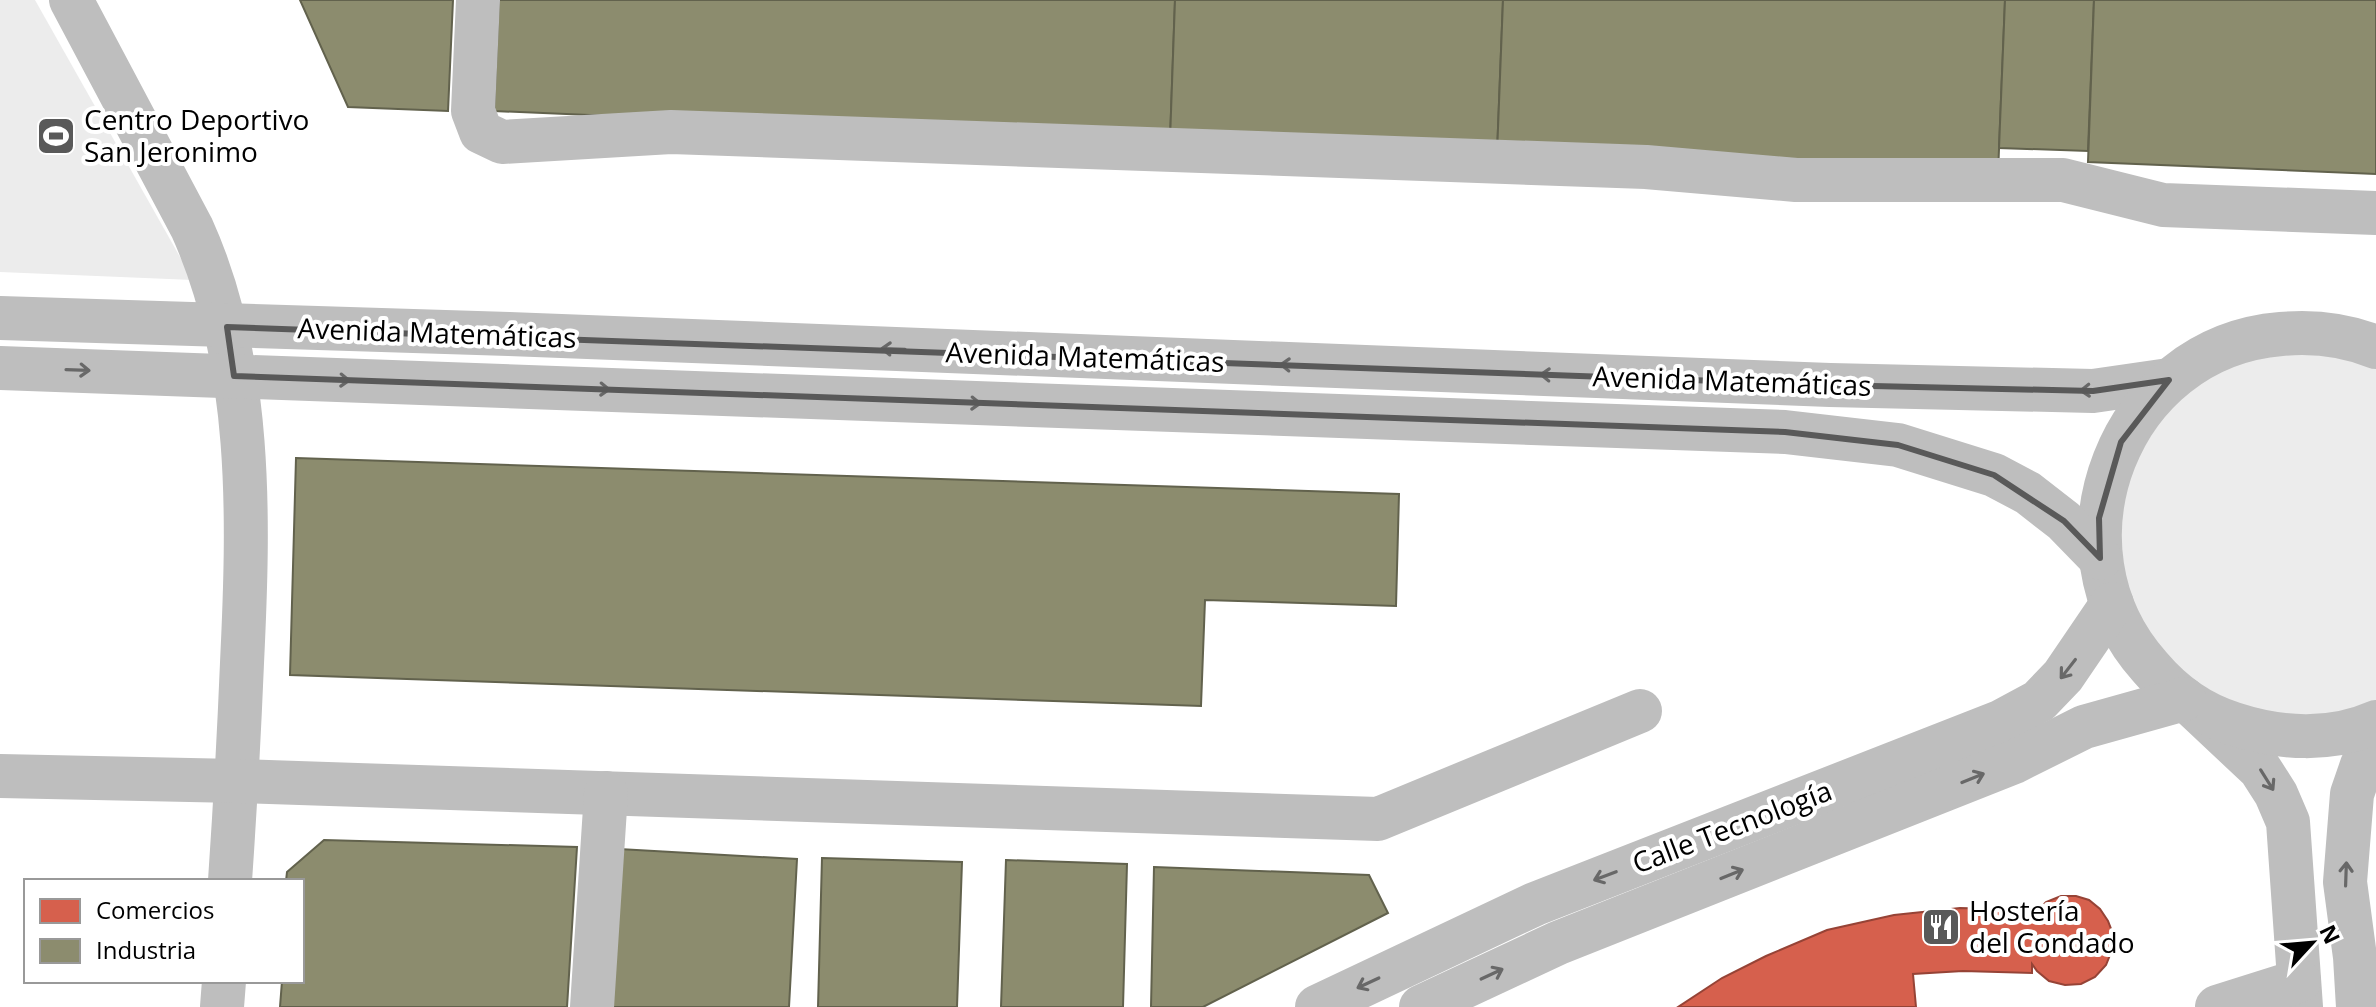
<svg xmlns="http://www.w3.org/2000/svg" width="2376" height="1007" viewBox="0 0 2376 1007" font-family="'Open Sans',sans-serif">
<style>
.green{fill:#ececec}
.shops{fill:#d6604d;stroke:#964336;stroke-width:2}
.industry{fill:#8c8c6e;stroke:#62624d;stroke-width:2}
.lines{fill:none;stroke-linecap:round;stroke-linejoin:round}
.minor{stroke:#bebebe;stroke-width:44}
.major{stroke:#bebebe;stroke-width:44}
.oneway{stroke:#686868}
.marked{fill:none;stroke:#595959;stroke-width:6;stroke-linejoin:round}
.labels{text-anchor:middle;stroke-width:8;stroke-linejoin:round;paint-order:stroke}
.poi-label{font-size:28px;fill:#000;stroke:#fff;text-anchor:start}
.street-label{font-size:28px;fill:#000;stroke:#fff}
</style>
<rect width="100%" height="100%" fill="#fff"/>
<g class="green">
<path d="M 0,0 L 35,0 L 193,280 L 0,272 Z"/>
<path d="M 2376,347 L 2376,722 L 2332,735 L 2161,680 L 2099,518 L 2199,360 Z"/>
</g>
<path class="shops" d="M 2061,896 L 2076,896 L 2089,900 L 2100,909 L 2108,921 L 2113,934 L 2112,950 L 2106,965 L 2095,977 L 2081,984 L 2065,985 L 2049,981 L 2037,971 L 2032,964 L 2032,973 L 1963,971 L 1913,974 L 1916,1007 L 1678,1007 L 1722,978 L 1766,956 L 1827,930 L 1894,915 L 1960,908 L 2031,910 L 2031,917 L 2046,902 Z"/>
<g class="industry">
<path d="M 300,0 L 453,0 L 448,111 L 348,107 Z"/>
<path d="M 499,0 L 1175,0 L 1170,140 L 494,111 Z"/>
<path d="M 1175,0 L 1503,0 L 1497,154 L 1170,140 Z"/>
<path d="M 1503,0 L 2005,0 L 1998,174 L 1497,154 Z"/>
<path d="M 2005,0 L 2094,0 L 2088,151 L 1999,148 Z"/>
<path d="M 2094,0 L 2376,0 L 2376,174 L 2088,162 Z"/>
<path d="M 296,458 L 1399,494 L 1396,606 L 1205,600 L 1201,706 L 290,675 Z"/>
<path d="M 324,840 L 577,847 L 567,1007 L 280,1007 L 282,981 L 302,981 L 302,881 L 286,881 L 287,872 Z"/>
<path d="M 619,849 L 797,859 L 789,1007 L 611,1007 Z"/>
<path d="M 822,858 L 962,862 L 957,1007 L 818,1007 Z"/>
<path d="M 1006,860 L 1127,864 L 1123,1007 L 1001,1007 Z"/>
<path d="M 1154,867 L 1369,875 L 1388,913 L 1203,1007 L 1151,1007 Z"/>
</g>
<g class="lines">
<g class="minor">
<path d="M 71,0 L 192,228 C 253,363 249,518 242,663 C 239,736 235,808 230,881"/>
<path d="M 478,0 L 473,111 L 481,132 L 502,142 L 671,132 L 1646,167 L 1796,180 L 2063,180 L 2163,205 L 2376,213"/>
<path d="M 2194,707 L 2260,769 L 2276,794 L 2288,822 L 2301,1007"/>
<path d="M 0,776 L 237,781 L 1378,819 L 1640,711"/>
<path d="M 222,1007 L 224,981"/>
<path d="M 592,1007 L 606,793"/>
<path d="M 2217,1007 L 2299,981"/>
<path d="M 2358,1007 L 2355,957 L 2345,882 L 2352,794 L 2362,765 L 2376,745"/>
</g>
<g class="major">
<path d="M 0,318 L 509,334 L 1830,385 L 2093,391 L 2169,380"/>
<path d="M 2376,347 C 2346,335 2313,331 2281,334 C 2119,347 2042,547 2150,667 C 2172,693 2201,714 2234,724 C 2280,739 2331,742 2376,722"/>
<path d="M 0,368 L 1785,432 L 1898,445 L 1994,475 L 2028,493 L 2064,521 L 2100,558"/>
<path d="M 1317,1007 L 1535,904 L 2000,722 L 2039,701 L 2063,676 L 2112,604"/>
<path d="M 1421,1007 L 1558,943 L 2014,762 L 2084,727 L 2184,699"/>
</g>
</g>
<defs><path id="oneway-shaft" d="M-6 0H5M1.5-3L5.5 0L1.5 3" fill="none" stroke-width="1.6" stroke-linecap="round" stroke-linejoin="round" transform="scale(2)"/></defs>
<g class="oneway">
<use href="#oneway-shaft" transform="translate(893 349) rotate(-178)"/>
<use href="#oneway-shaft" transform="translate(1292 365) rotate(-178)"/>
<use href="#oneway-shaft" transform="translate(78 370) rotate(2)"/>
<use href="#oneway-shaft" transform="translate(1552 375) rotate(-178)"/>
<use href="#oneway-shaft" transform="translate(338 380) rotate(2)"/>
<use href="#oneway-shaft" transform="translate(598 389) rotate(2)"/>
<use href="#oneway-shaft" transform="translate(2092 390) rotate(177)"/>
<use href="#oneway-shaft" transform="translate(969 403) rotate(2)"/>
<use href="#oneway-shaft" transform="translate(2068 669) rotate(128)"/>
<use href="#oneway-shaft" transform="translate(1973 778) rotate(-22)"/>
<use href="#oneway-shaft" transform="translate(2267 780) rotate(58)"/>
<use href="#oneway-shaft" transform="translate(1732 874) rotate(-22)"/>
<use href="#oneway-shaft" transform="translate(2346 874) rotate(-88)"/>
<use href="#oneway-shaft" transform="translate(1605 876) rotate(159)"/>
<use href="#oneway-shaft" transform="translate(1492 974) rotate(-25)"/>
<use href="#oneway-shaft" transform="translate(1368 983) rotate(155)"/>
</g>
<path class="marked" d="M 227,327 L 1830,385 L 2093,391 L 2169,380 L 2121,442 L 2099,518 L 2100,558 L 2064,521 L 1994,475 L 1898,445 L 1785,432 L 234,376 Z"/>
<defs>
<g id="stadium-square" transform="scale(2)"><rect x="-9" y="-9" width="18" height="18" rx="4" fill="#595959" stroke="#fff"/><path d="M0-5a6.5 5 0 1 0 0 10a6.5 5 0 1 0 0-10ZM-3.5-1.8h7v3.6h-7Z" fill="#fff"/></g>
<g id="restaurant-square" transform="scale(2)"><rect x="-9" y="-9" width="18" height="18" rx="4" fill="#595959" stroke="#fff"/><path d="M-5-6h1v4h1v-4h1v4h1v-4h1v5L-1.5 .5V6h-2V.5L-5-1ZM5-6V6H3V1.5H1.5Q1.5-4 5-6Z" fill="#fff"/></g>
</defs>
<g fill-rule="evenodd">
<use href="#stadium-square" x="56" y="136"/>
<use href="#restaurant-square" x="1941" y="927"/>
</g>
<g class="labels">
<g class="poi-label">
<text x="84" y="130">Centro Deportivo<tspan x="84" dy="32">San Jeronimo</tspan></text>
<text x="1969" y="921">Hostería<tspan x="1969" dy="32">del Condado</tspan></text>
</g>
<g class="street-label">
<text transform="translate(437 333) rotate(2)" y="10">Avenida Matemáticas</text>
<text transform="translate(1085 357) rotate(2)" y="10">Avenida Matemáticas</text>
<text transform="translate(1732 381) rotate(2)" y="10">Avenida Matemáticas</text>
<text transform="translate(1732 827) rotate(-21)" y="10">Calle Tecnología</text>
</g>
</g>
<rect x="24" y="879" width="280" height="104" fill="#ffffff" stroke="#999999" stroke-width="2"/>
<rect x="40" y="899" width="40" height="24" fill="#d6604d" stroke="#999999" stroke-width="2"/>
<text x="96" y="919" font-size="24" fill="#000000">Comercios</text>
<rect x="40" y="939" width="40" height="24" fill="#8c8c6e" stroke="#999999" stroke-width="2"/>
<text x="96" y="959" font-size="24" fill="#000000">Industria</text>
<g transform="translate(2312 943) rotate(64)" stroke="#ffffff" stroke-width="6" paint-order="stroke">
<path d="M0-6L14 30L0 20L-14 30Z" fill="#000000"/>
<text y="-12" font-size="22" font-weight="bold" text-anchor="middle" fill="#000000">N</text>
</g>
</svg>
